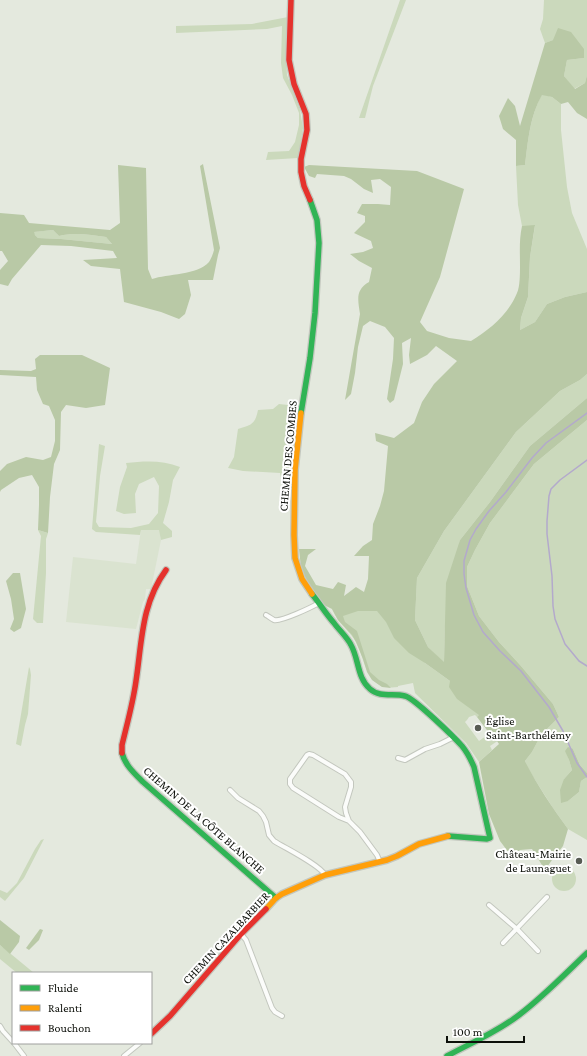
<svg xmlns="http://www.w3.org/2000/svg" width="587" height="1056" viewBox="0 0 587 1056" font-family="'Crimson Pro',serif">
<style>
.built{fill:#dae3d0}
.green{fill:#cbd9bc}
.forest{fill:#b9c9a6;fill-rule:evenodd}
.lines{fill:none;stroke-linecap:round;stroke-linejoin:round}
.stream{stroke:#b3a9cc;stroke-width:1.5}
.street-casing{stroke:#c3c7be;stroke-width:6}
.fast-casing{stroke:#c3c7be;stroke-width:8}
.slow-casing{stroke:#c3c7be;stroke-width:8}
.jam-casing{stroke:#c3c7be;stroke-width:8}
.street{stroke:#fbfcfa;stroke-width:4}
.fast{stroke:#30b455;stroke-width:5.5}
.slow{stroke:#ff9f0a;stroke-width:5.5}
.jam{stroke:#e5322d;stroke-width:5.5}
.poi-dot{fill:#585c54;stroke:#fff;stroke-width:1.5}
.labels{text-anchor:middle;stroke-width:4;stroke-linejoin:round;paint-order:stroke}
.street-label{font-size:12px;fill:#0d100a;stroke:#fff}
.poi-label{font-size:12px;fill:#0d100a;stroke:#fff;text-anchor:start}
</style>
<rect width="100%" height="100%" fill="#e4e9de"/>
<path class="built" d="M 141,530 L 160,530 L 161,540 L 151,589 L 146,589 L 145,599 L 143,602 L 136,629 L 66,622 L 73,557 L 136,564 Z"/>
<g class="green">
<path d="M 400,0 L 406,0 L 373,86 L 365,118 L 359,118 Z"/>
<path d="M 544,0 L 587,0 L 587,75 L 585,83 L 574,89 L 564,76 L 567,60 L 584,58 L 553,40 L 545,43 L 540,29 L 543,19 Z"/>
<path d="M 288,17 L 286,55 L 287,75 L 300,110 L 303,128 L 298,158 L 266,160 L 268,152 L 289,151 L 295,142 L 299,125 L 299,113 L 292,95 L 283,78 L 281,63 L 282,26 L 267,29 L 176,33 L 176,26 L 252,24 Z"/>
<path d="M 542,94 L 552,97 L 561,104 L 561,130 L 567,187 L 572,213 L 587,249 L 587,292 L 565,297 L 547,304 L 535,322 L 520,330 L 521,318 L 528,297 L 530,257 L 535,226 L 522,226 L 518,205 L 516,166 L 525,165 C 528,140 530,117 542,94 Z"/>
<path d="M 53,230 L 59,236 C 75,232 91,235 106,237 L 112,244 L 61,239 L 38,238 L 35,235 L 33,232 Z"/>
<path d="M 587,374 L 587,398 L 530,446 L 490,502 L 460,540 L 445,626 L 444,663 L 428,647 L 415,620 L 417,578 L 444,531 L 516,432 L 560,391 L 580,380 Z"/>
<path d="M 279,404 L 297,406 L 291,462 L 290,501 L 283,488 L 280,473 L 243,471 L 228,468 L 234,457 L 238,429 C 252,425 255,424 258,410 L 273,409 Z"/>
<path d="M 587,420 L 587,773 L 580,765 L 573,749 L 566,751 L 569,760 L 572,770 L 564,779 L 568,801 L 579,792 L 581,781 L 587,777 L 587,840 L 568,829 L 553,808 L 532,775 L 525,761 L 532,752 L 541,735 L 559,717 L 553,704 L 521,666 L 499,642 L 479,616 L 467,586 L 467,567 L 475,550 L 490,523 L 534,464 Z"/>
<path d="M 99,444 L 105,446 L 100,476 L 97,511 L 96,522 L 99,527 L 131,528 L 149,524 L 158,513 L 159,486 L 154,477 L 139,484 L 135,494 L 136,513 L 124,514 L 116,511 L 120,487 L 127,467 L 126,463 C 145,461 163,460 180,467 L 173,480 L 169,502 L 163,523 L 172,531 L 172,537 L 161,540 L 159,530 L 141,530 L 140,535 L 96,532 L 92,529 Z"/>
<path d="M 38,530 L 48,533 L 46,539 L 46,573 L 43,623 L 37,623 L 33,619 L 41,536 Z"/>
<path d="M 392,595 L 425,663 L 454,684 L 482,713 L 477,717 L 475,715 L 469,717 L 467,720 L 465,722 L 479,741 L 490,733 L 496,742 L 490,746 L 492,750 L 479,762 L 466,743 L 415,693 L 413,683 L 398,686 L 398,687 C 365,691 367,663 356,642 C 351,633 344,628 338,620 C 336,617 334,613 332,609 Z"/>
<path d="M 29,667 L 30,669 L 31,675 L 28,714 L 25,725 L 21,746 L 16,744 Z"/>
<path d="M 44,839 L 24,878 L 5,901 L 0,897 L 0,890 L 7,893 L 17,883 L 35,849 L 41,840 Z"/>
<circle cx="564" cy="879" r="12"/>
<path d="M 0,945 L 34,973 L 17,973 L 0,959 Z"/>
</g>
<g class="forest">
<path d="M 558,28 L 571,32 L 584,49 L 584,58 L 567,60 L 564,76 L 575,89 L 585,83 L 587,75 L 587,119 L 577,113 L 568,102 L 561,104 L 552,97 L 542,95 C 530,116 528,140 525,165 L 516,166 L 516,140 L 503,129 L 499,116 L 508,98 L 515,106 L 520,126 L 545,43 L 553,40 Z"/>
<path d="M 203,164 L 220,248 L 218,255 L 213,280 L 188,280 L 191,295 L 185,314 L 179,319 L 161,312 L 124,302 L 120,269 L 91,266 L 83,260 L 117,258 L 113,251 L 71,246 L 41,245 L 12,279 L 8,286 L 0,284 L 0,270 L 8,261 L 2,251 L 0,251 L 0,213 L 24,215 L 29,223 L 110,230 L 120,223 L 118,165 L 146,168 L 148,269 L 152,279 C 167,274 198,275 209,262 C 211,259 213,254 214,250 L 200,166 ZM 53,230 L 59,236 C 75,232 91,235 106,237 L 112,244 L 61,239 L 38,238 L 35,235 L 34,232 Z"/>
<path d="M 309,165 L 417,171 L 464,189 L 440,277 L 420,322 L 427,331 L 449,338 L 471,341 C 490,329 508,315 517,293 C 520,287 520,273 520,266 C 520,252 519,240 522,226 L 535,225 L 530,257 L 528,297 L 521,318 L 520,330 L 535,322 L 547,304 L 565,297 L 587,292 L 587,374 L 580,380 L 560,391 L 516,432 L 444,531 L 417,578 L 415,620 L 428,647 L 444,662 L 446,583 L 460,540 L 490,502 L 530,446 L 587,398 L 587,420 L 534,464 L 490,523 L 475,550 L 467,567 L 467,586 L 479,616 L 499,642 L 521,666 L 553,704 L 559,717 L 541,735 L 532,752 L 525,761 C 537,785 552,807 568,829 L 563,846 L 552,860 L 545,870 L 532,849 L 520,850 L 512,857 L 500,841 L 489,814 L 479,762 L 499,744 L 497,741 L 496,742 L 477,717 L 479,715 L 457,699 L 449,687 L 450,681 L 425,663 L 409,653 L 394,638 L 386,622 L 377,611 L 358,611 L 343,616 L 345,622 L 357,631 L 370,672 L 379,680 L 387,684 L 391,688 L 382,687 L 372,680 L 367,672 L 363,659 L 356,642 L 352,635 L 338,620 L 332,609 L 324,605 L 309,585 L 301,568 L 299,549 L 316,549 L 308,555 L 305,566 L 316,585 L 333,589 L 338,582 L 346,585 L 344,596 L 356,587 L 364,592 L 368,579 L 369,556 L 354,556 L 363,546 L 372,540 L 373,524 L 380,506 L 384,491 L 388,446 L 376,441 L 375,433 L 394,438 L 414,423 L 422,402 L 434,384 L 457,361 L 436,346 L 427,355 L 410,364 L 409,355 L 411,338 L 402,343 L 403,364 L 394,400 L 390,403 L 387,399 L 393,359 L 394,338 L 385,327 L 370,321 L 363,326 L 358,347 L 355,373 L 351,394 L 345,400 L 360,314 C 358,300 355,290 369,282 L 372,268 L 359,261 L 350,254 L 363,252 L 373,248 L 371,241 L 354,233 L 365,222 L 365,216 L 357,213 L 362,204 L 378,204 L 390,205 L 391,187 L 380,179 L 371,180 L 373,193 L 364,189 L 351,179 L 344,176 L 317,174 L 315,178 L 309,176 L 304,167 Z"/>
<path d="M 40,355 L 82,355 L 110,368 L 105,405 L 86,408 L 66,405 L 61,412 L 60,450 L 54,464 L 50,497 L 48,533 L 38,530 L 39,505 L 39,487 L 32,475 L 19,478 L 1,490 L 0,492 L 0,471 L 7,464 L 26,457 L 43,460 L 51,457 L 55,441 L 55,420 L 49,406 L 43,404 L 37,390 L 36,377 L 0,375 L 0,370 L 31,371 L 36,369 L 35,359 Z"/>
<path d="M 13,573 L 20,573 L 26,609 L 21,628 L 14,632 L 10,629 L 14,619 L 11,599 L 6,581 Z"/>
<path d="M 568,747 L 573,749 L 580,765 L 587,773 L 587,777 L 581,781 L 579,792 L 568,801 L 561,803 L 560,790 L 564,779 L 572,770 L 569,760 L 565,751 Z"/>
<path d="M 0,920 L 20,936 L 19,942 L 10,954 L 0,945 Z"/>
<path d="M 40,929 L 43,930 L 39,940 L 29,950 L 26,948 Z"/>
</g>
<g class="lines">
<g class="stream">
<path d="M 587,413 L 546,443 L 532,458 L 506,492 L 489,511 L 476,529 L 470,540 L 464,561 L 464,574 L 466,588 L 474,615 L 483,632 L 500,651 L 521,671 L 549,707 L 563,731 L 577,763 L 587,777"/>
<path d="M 587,460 L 560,480 L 551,489 L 549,496 L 547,521 L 547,534 L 552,576 L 553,606 L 555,619 L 565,644 L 579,661 L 587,666"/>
</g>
<g class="street-casing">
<g id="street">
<path d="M 266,615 C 268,616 272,619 274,620 C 281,622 312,607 319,603"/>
<path d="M 398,758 L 405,760 L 425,749 L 440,744 L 454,737"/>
<path d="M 230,790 L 238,798 L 259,811 L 263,816 L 266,822 L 269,835 L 274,841 C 285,848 320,865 325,875"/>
<path d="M 349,821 L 339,817 L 293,788 L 290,784 L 290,779 L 307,755 L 309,754 L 313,755 L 345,774 L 351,782 L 351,787 L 345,807 L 346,813 L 349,821 L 360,832 L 377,855 L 380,862"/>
<path d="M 489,905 L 517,929 L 538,951"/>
<path d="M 241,934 L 246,940 L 272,1008 L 275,1012 L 282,1016"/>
<path d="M 503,943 L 547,897"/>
<path d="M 0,1026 L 3,1031 L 13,1042"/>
<path d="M 14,1043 L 24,1056"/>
<path d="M 124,1056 L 140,1043"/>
</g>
</g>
<g class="fast-casing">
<g id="fast">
<path d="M 301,413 L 310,358 L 315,313 L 319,243 L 317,220 L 310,200"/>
<path d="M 312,594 C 320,604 326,614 334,623 C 339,630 347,637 351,645 C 359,659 357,678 370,689 C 380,698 393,693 405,696 C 414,698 454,737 462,746 C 467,752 471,760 474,767 L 490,838 L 487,839 L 448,836"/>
<path d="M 122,753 C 125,765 134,773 143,782 L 276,898"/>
<path d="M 447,1056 C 471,1043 497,1032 519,1015 C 543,997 565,974 587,953"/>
</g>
</g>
<g class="slow-casing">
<g id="slow">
<path d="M 301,413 L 295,470 L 294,535 L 295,558 L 302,579 L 312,594"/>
<path d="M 266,909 L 276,898 L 282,894 L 325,875 L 387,860 L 397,856 L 419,844 L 448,836"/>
</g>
</g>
<g class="jam-casing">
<g id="jam">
<path d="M 291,0 L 289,60 L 294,84 L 306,114 L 307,130 L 301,159 L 301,172 L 304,186 L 310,200"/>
<path d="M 122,753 L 122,745 C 127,724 133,703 136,681 C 142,642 141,604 166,570"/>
<path d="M 151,1034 L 170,1016 L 241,934 L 266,909"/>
</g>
</g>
<use href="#street" class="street"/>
<use href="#fast" class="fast"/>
<use href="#slow" class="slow"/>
<use href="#jam" class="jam"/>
</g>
<g class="poi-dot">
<circle cx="478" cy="728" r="4"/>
<circle cx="579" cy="861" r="4"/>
</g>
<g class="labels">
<g class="street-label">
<text transform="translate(288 456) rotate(-85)" y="4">CHEMIN DES COMBES</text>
<text transform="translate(204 820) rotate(41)" y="4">CHEMIN DE LA CÔTE BLANCHE</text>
<text transform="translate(226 938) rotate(-47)" y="4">CHEMIN CAZALBARBIER</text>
</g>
<g class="poi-label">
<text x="486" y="725">Église<tspan x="486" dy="14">Saint-Barthélémy</tspan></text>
<text x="571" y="858" text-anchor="end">Château-Mairie<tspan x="571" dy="14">de Launaguet</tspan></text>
</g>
</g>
<rect x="12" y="972" width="140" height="72" fill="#ffffff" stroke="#9e9f9d"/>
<rect x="20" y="985" width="20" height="6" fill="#30b455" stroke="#9e9f9d"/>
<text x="48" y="992" font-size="12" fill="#0d100a">Fluide</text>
<rect x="20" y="1005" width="20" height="6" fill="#ff9f0a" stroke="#9e9f9d"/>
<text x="48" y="1012" font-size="12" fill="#0d100a">Ralenti</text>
<rect x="20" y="1025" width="20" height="6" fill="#e5322d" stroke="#9e9f9d"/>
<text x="48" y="1032" font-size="12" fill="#0d100a">Bouchon</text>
<path d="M447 1036v6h77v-6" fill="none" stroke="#0d100a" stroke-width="2"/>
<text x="453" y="1036" font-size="12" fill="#0d100a" stroke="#ffffff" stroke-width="3" paint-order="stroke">100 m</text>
</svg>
